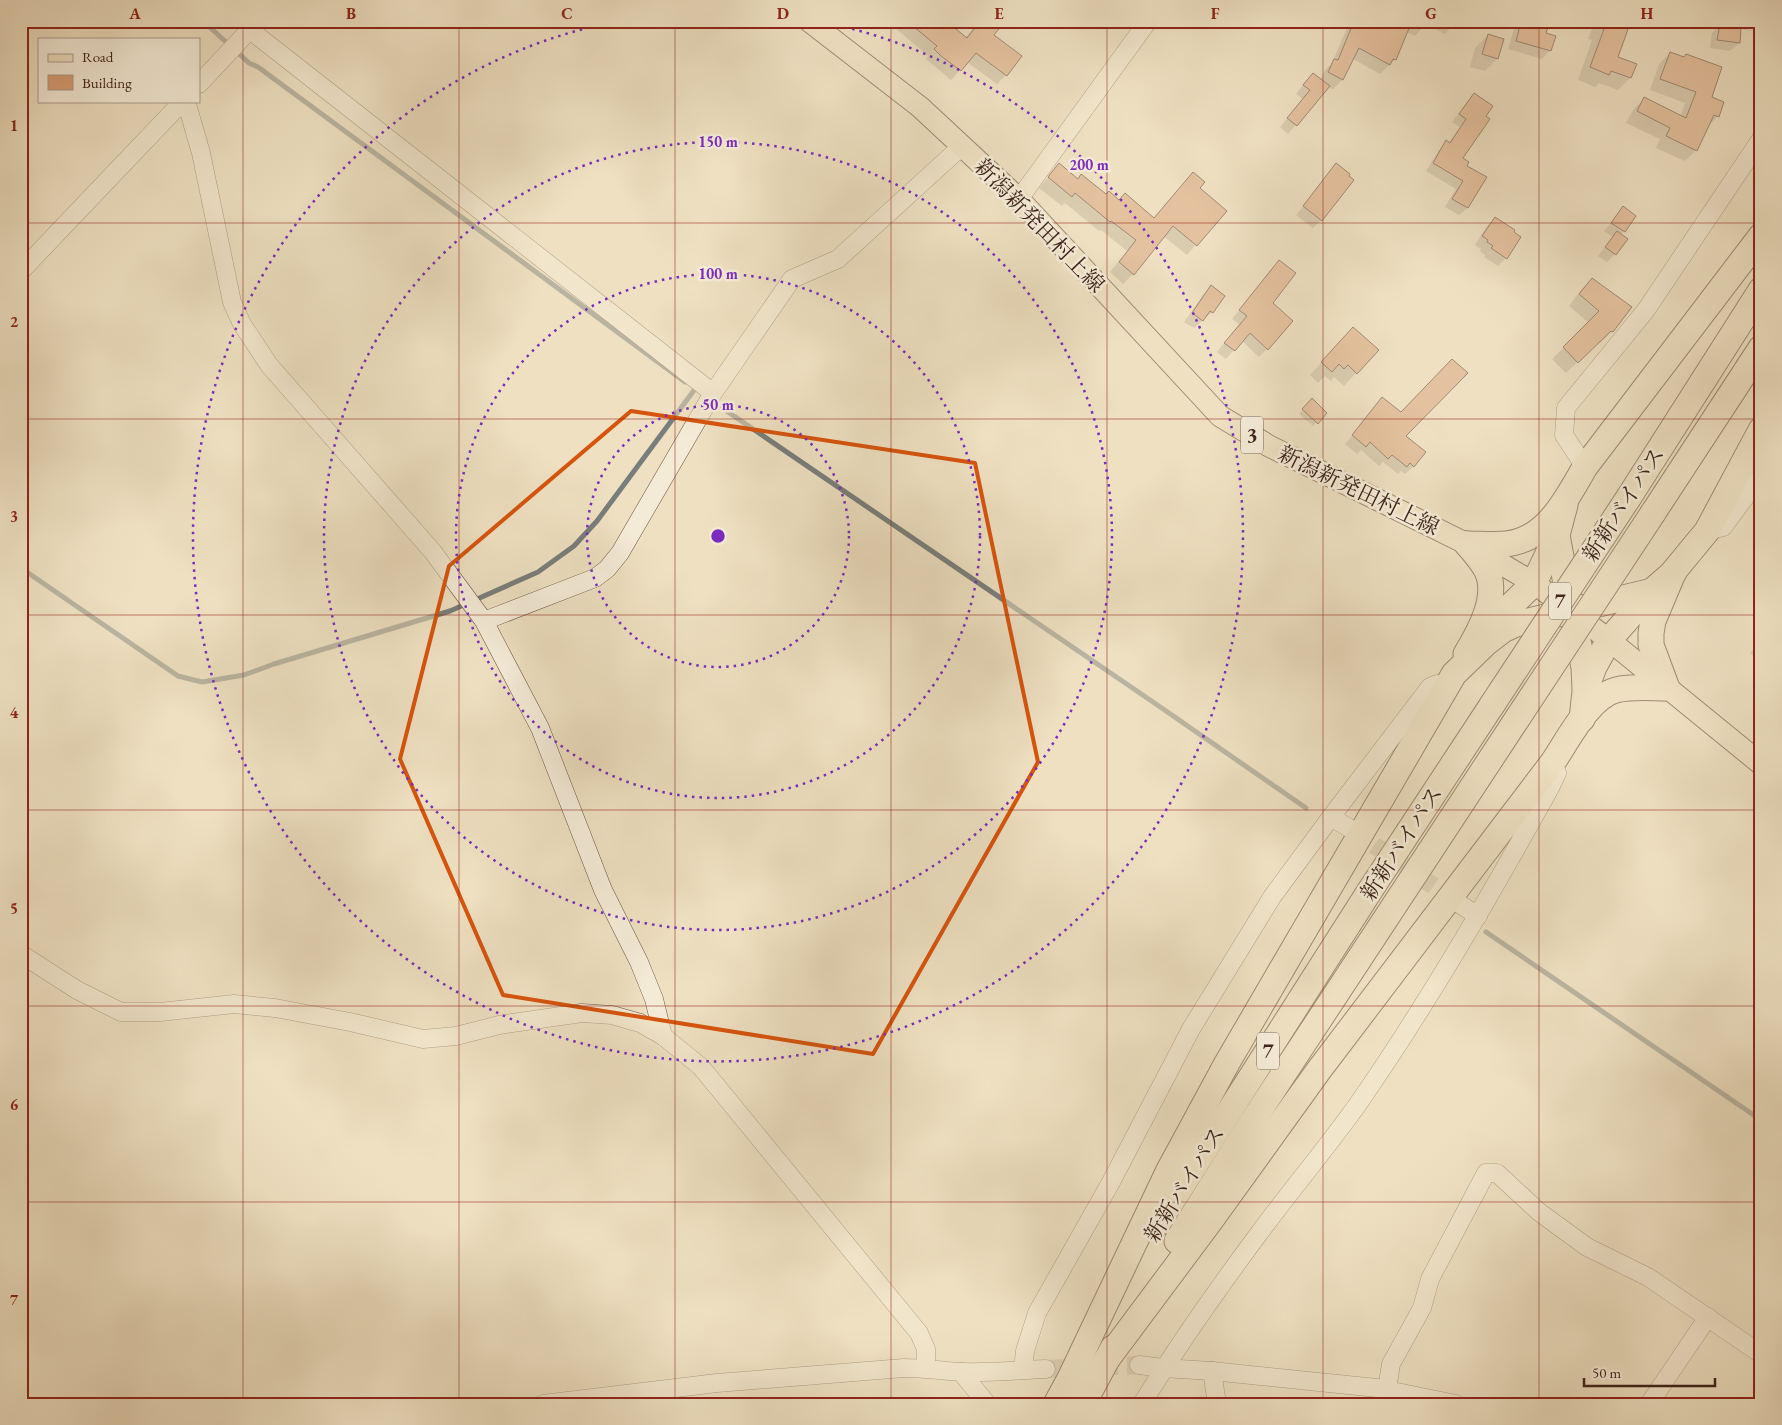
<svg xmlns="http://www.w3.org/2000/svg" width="1782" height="1425" viewBox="0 0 1782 1425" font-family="'EB Garamond','Noto Serif JP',serif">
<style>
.shadow{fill:#0003}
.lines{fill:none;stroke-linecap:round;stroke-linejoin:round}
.stream{stroke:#787e7b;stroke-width:5}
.building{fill:#da9d75;stroke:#3e2419}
.minor-tunnel{stroke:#cbba9f;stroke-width:18;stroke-dasharray:18 9;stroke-linecap:butt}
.minor-casing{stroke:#6a5343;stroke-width:19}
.major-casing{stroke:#3e2419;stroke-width:23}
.highway-casing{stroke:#3e2419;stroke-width:27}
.minor{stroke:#f4ebd7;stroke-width:18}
.major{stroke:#eee0c1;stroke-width:21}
.highway{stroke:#eee0c1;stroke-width:25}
.highway-bridge-casing{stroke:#3e2419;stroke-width:27;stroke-linecap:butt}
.highway-bridge{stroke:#eee0c1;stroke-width:25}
.marked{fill:none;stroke:#d7540d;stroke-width:4;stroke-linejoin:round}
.grid{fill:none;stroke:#8f2418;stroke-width:1;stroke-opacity:0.55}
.ring{fill:none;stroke:#7b2cbf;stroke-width:2.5;stroke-dasharray:2.5 5}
.labels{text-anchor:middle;stroke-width:5;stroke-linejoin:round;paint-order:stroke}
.shield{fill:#f4ebd7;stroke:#756052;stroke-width:1}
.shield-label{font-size:21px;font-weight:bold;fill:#3e2419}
.street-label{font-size:22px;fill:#3e2419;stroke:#f4ebd7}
.centre{fill:#7b2cbf;stroke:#f4ebd7;stroke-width:2.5}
.ring-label{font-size:15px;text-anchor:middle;font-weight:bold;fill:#7b2cbf;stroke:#f4ebd7;stroke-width:5;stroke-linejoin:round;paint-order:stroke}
.neatline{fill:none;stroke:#8f2418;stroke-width:2}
.grid-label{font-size:16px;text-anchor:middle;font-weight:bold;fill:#8f2418}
</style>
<rect width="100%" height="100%" fill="#eee0c1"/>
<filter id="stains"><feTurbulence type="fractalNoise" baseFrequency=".004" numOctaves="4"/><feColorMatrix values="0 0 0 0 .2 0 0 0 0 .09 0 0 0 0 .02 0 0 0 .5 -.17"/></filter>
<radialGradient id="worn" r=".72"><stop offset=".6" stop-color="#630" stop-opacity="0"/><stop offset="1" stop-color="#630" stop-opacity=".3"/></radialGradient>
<g class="shadow">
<path d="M 861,21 L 881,21 L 872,30 Z"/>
<path d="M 887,21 L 945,21 L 965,38 L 979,21 L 1003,21 L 992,35 L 1006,75 L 997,84 L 967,62 L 951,80 L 926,59 L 928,56 Z"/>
<path d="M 1350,21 L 1456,21 L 1445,34 L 1426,24 L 1415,36 L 1406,32 L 1395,59 L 1380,74 L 1353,59 L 1342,80 L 1333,89 L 1328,87 L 1288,134 L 1280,127 L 1303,99 L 1296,94 L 1305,82 L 1320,80 L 1325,70 L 1332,63 Z"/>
<path d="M 1521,21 L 1545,34 L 1550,50 L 1542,59 L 1508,49 L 1514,29 Z"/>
<path d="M 1595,21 L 1630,21 L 1616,58 L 1635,65 L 1630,78 L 1618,90 L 1599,83 L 1595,87 L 1578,80 L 1592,40 L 1588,39 Z"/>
<path d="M 1720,25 L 1741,30 L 1739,43 L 1730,51 L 1710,48 L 1712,33 Z"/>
<path d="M 1488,35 L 1497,59 L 1485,71 L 1470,67 L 1475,48 Z"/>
<path d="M 1670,53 L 1710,98 L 1718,116 L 1707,128 L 1696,150 L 1685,161 L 1656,148 L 1660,139 L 1626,123 L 1633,110 L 1644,99 L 1680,117 L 1685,103 L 1650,90 L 1659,64 Z"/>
<path d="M 1474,94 L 1461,159 L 1465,167 L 1485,177 L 1467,208 L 1459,215 L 1445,207 L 1456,189 L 1426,171 L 1439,150 L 1446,142 L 1448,143 L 1460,127 L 1452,122 L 1467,102 Z"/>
<path d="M 1059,165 L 1077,180 L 1105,196 L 1154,219 L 1193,174 L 1198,189 L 1225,211 L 1187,255 L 1163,236 L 1133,274 L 1123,284 L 1110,272 L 1127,251 L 1101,230 L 1099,231 L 1065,203 L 1062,206 L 1039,188 Z"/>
<path d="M 1337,165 L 1321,220 L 1313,228 L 1296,215 Z"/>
<path d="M 1624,208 L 1624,231 L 1620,235 L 1615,254 L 1607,262 L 1598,256 L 1613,237 L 1604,231 Z"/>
<path d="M 1495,218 L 1506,258 L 1498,266 L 1484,257 L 1485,255 L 1480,251 L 1481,249 L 1475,245 L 1487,226 Z"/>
<path d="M 1279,261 L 1271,303 L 1267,349 L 1259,357 L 1242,341 L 1226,359 L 1217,352 L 1239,324 L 1232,319 Z"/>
<path d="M 1592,279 L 1612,331 L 1600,343 L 1599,341 L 1566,373 L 1552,359 L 1589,323 L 1569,306 L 1581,290 Z"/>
<path d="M 1211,287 L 1212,312 L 1194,328 L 1184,322 L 1203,295 Z"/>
<path d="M 1341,341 L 1377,350 L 1344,386 L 1334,377 L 1331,381 L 1325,376 L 1318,383 L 1310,375 Z"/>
<path d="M 1382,399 L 1401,414 L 1404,436 L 1414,466 L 1405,474 L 1401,471 L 1398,474 L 1383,462 L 1379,466 L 1361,450 L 1357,454 L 1345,444 Z"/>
<path d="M 1312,400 L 1326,413 L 1313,426 L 1299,414 Z"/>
<path d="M 1761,640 L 1761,662 L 1750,653 Z"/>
</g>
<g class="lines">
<g class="stream">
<path d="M 203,21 L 249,63 L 258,67 L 685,382"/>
<path d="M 712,401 L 1153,702 L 1306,808"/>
<path d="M 21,568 L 178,676 L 202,682 L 244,675 L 274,664 L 450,611 L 538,572 L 574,546 L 597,521 L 695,389"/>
<path d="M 1486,932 L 1761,1120"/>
</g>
</g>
<g class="building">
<path d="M 907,21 L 946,21 L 967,38 L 980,21 L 1005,21 L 994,35 L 1022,56 L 1007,76 L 976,53 L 961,71 L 941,56 L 934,49 L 937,46 Z"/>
<path d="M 1354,21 L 1412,21 L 1396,60 L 1393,59 L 1390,65 L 1359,48 L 1343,80 L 1328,72 L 1334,59 L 1338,60 Z"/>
<path d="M 1521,21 L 1528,21 L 1548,27 L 1546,33 L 1556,36 L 1551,51 L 1516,41 Z"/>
<path d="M 1607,21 L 1631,21 L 1618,57 L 1637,64 L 1631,78 L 1611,71 L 1609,75 L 1590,67 Z"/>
<path d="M 1720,24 L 1741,28 L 1740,43 L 1717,40 Z"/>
<path d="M 1488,34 L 1504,39 L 1498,59 L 1482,54 Z"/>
<path d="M 1670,52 L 1684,57 L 1686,54 L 1722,67 L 1712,97 L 1724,102 L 1719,117 L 1714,115 L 1697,151 L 1666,136 L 1670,128 L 1637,111 L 1644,97 L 1686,118 L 1696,92 L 1660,79 Z"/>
<path d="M 1313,73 L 1330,86 L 1297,126 L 1287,118 L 1310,90 L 1303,85 Z"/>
<path d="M 1474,93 L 1493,106 L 1486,116 L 1490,119 L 1463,158 L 1469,162 L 1467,166 L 1487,177 L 1468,208 L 1452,199 L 1463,181 L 1433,163 L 1446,140 L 1450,143 L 1466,119 L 1459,114 Z"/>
<path d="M 1059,163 L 1078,179 L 1081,174 L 1106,194 L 1109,191 L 1119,200 L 1125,193 L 1154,218 L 1193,172 L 1205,182 L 1200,188 L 1227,211 L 1197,246 L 1173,226 L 1134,275 L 1119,262 L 1136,240 L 1111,221 L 1110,222 L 1075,193 L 1072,197 L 1048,177 Z"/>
<path d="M 1336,163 L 1350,174 L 1349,176 L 1354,180 L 1322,221 L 1303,206 Z"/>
<path d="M 1623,206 L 1636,216 L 1625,232 L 1611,223 Z"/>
<path d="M 1495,217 L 1515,230 L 1514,232 L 1521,237 L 1507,259 L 1491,248 L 1493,246 L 1487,242 L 1488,240 L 1482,236 Z"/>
<path d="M 1617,231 L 1628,239 L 1616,255 L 1605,247 Z"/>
<path d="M 1279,260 L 1296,273 L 1273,303 L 1293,321 L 1268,350 L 1250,333 L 1235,351 L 1224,343 L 1247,316 L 1239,310 Z"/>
<path d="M 1592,278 L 1632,307 L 1613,332 L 1611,331 L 1578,363 L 1563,347 L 1599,311 L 1579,294 Z"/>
<path d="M 1211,285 L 1225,296 L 1213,313 L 1210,311 L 1203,321 L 1192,313 Z"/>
<path d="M 1353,327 L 1379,350 L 1357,374 L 1348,365 L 1344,369 L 1339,364 L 1332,372 L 1321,362 Z"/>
<path d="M 1452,359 L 1468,373 L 1406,436 L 1426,452 L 1414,467 L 1410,463 L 1407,467 L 1392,455 L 1388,459 L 1370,442 L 1366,447 L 1352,435 L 1382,397 L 1401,412 Z"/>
<path d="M 1312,398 L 1327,413 L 1318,424 L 1302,409 Z"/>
</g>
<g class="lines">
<g class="minor-tunnel">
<path d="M 1352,830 L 1458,903"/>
<path d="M 1046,1369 L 1139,1365"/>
</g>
<g class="minor-casing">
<g id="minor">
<path d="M 1749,21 L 1761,23"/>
<path d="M 250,30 L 713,393"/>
<path d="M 199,84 L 257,22"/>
<path d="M 186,101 L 201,153 L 232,302 L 242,324 L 269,365 L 433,552 L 484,621 L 540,728 L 603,890 L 639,962 L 654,999 L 663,1036"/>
<path d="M 1019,199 L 1148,21"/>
<path d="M 21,271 L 183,101"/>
<path d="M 1585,467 L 1564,435 L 1566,408 L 1646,310 L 1761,139"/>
<path d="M 1707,531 L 1723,527 L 1761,476"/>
<path d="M 484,621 L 595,578 L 607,569 L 620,553 L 713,393 L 792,279 L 838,259 L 962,146"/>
<path d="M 1331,817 L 1349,828"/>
<path d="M 1458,903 L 1478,916"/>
<path d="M 21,954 L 77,990 L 121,1012 L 160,1012 L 234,1004 L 275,1008 L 350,1022 L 423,1039 L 456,1036 L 499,1025 L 582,1013 L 612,1015 L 640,1023 L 663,1036 L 701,1067 L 919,1333 L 926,1349 L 926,1368"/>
<path d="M 1139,1365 L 1163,1368 L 1212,1371 L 1377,1388 L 1456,1404"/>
<path d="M 1023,1370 L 1025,1351 L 1037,1313 L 1111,1182 L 1191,1029 L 1272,897 L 1331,817 L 1430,687 L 1437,684 L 1444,687"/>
<path d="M 1212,1371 L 1217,1404"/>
<path d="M 961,1372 L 987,1404"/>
<path d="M 1387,1390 L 1391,1364 L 1422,1308 L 1430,1279 L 1486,1173 L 1497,1173 L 1539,1212 L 1587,1247 L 1648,1277 L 1761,1354"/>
<path d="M 543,1404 L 717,1383 L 904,1368 C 925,1368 943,1371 963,1372 C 991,1373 1018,1370 1046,1369"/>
<path d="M 1142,1404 C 1177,1346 1217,1290 1257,1236 C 1290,1191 1326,1149 1358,1104 C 1428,1003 1490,896 1550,788 L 1557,773 L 1553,763"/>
<path d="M 1649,1404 L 1708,1317"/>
</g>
</g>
<g class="major-casing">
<path id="major" d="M 809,21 L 920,107 L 1019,199 L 1220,416 L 1269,446 L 1467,544 L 1534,583 L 1609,640 L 1761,764"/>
</g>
<g class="highway-casing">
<g id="highway">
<path d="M 1629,497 L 1761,290"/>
<path d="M 1565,505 L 1557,535 L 1571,611 L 1584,667 L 1585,691 L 1582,719"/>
<path d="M 1653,513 L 1761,348"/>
<path d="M 1467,544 C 1480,544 1493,545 1506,544 C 1547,540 1567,498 1585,467 L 1761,236"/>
<path d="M 1483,633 L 1534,583 L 1557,535"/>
<path d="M 1466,654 C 1480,631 1500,595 1486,569 C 1481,560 1474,552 1467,544"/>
<path d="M 1586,689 L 1594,667 L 1609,640 L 1652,591"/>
<path d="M 1158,1223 L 1369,892 L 1492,705"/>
<path d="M 1177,1241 L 1248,1128 L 1517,719"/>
<path d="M 1105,1362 L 1211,1220 L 1319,1070 L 1553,762 C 1568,740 1589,697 1616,690 C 1632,686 1651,688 1667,688 L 1651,645 L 1651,633 L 1653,621 L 1674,571 L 1707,531 L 1761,430"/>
<path d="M 1072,1374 L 1168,1172 L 1227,1063 L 1454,674 L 1486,643 L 1503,630 L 1516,624 L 1652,591 L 1674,572"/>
<path d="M 1056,1404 L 1080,1360"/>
<path d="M 1083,1404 L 1113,1348"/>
</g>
</g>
<use href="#minor" class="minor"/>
<use href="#major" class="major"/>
<use href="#highway" class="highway"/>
<g class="highway-bridge-casing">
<g id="highway-bridge">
<path d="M 1492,705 L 1629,497"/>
<path d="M 1517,719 L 1653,513"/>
</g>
</g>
<use href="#highway-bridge" class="highway-bridge"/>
</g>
<path d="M0 0H1782V1425H0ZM 631,411 L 975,463 L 1038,762 L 873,1054 L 503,995 L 400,759 L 449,566 Z" fill="#eee0c1" fill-opacity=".55" fill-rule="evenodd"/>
<path class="marked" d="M 631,411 L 975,463 L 1038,762 L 873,1054 L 503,995 L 400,759 L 449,566 Z"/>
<path class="grid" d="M 243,21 L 243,1404M 459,21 L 459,1404M 675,21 L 675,1404M 891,21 L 891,1404M 1107,21 L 1107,1404M 1323,21 L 1323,1404M 1539,21 L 1539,1404M 21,223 L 1761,223M 21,419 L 1761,419M 21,615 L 1761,615M 21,810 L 1761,810M 21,1006 L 1761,1006M 21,1202 L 1761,1202"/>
<g class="ring">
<circle cx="718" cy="536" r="131"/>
<circle cx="718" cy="536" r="262"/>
<circle cx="718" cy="536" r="394"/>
<path d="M823 22A525 525 0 1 1 613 22"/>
</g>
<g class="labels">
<g class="shield">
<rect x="1241" y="416.5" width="22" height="37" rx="4"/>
<rect x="1549" y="582.5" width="22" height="37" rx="4"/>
<rect x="1257" y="1032.5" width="22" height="37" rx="4"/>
</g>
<g class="shield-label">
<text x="1252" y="442">3</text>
<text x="1560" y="608">7</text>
<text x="1268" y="1058">7</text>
</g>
<g class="street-label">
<text transform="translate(1040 225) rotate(46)" y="8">新潟新発田村上線</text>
<text transform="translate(1359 490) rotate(26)" y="8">新潟新発田村上線</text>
<text transform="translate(1623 504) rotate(-57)" y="8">新新バイパス</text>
<text transform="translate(1401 843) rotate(-57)" y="8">新新バイパス</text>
<text transform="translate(1184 1184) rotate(-58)" y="8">新新バイパス</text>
</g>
</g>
<circle cx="718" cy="536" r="8" class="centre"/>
<g class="ring-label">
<text x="718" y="147">150 m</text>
<text x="1089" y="170">200 m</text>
<text x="718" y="279">100 m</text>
<text x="718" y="410">50 m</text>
</g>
<rect width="1782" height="1425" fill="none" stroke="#eee0c1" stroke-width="55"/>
<rect x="38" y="38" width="162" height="65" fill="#f4ebd7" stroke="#ab9b8b"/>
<rect x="48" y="54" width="25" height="8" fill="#eee0c1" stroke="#ab9b8b"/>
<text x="82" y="62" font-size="15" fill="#3e2419">Road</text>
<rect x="48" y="75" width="25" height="15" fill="#da9d75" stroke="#ab9b8b"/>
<text x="82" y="88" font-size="15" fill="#3e2419">Building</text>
<path d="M1584 1378v8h131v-8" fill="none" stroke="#3e2419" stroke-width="2.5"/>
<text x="1592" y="1378" font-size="15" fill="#3e2419" stroke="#f4ebd7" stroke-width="4" paint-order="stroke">50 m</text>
<rect x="28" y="28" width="1726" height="1370" class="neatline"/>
<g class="grid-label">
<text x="135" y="19">A</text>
<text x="351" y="19">B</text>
<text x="567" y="19">C</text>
<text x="783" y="19">D</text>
<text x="999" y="19">E</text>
<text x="1215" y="19">F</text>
<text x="1431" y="19">G</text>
<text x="1647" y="19">H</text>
<text x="14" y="131">1</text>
<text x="14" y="327">2</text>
<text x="14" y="522">3</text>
<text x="14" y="718">4</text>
<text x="14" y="914">5</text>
<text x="14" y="1110">6</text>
<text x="14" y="1305">7</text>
</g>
<rect width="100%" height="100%" filter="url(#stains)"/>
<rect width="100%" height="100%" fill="url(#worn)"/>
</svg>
